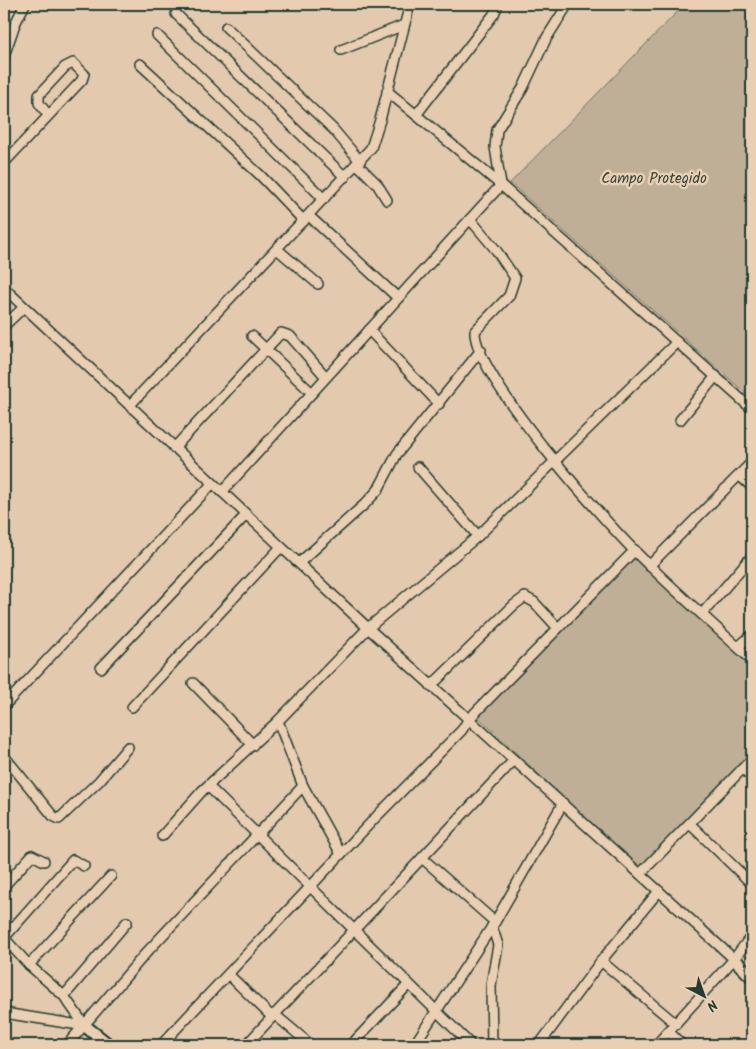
<svg xmlns="http://www.w3.org/2000/svg" width="756" height="1049" viewBox="0 0 756 1049" font-family="Kalam,sans-serif">
<style>
.green{fill:#bfaf97;stroke:#6f7666}
.lines{fill:none;stroke-linecap:round;stroke-linejoin:round}
.minor-casing{stroke:#1f3d34;stroke-width:12}
.tertiary-casing{stroke:#1f3d34;stroke-width:15}
.minor{stroke:#ebcfb2;stroke-width:9}
.tertiary{stroke:#ebcfb2;stroke-width:11}
.labels{text-anchor:middle;stroke-width:5;stroke-linejoin:round;paint-order:stroke}
.park-label{font-size:15px;fill:#2f483e;stroke:#ebcfb2}
</style>
<rect width="100%" height="100%" fill="#e3c9ad"/>
<filter id="ink" filterUnits="userSpaceOnUse"><feTurbulence type="fractalNoise" baseFrequency=".02" numOctaves="2"/><feDisplacementMap in="SourceGraphic" scale="10" xChannelSelector="R" yChannelSelector="G"/><feConvolveMatrix kernelMatrix="1 2 1 2 8 2 1 2 1" color-interpolation-filters="sRGB"/></filter>
<g filter="url(#ink)">
<g class="green">
<path d="M 685,4 L 752,4 L 752,399 L 510,183 Z"/>
<path d="M 639,553 L 752,664 L 752,762 L 644,874 L 477,716 Z"/>
</g>
<g class="lines">
<g class="minor-casing">
<g id="minor">
<path d="M 176,14 L 345,177"/>
<path d="M 226,27 L 333,129 L 360,161"/>
<path d="M 157,35 L 324,199"/>
<path d="M 341,50 L 404,25"/>
<path d="M 4,56 L 15,24 L 25,4"/>
<path d="M 140,64 L 260,175 L 304,221"/>
<path d="M 387,91 L 501,185 L 752,409"/>
<path d="M 416,115 L 494,14 L 498,4"/>
<path d="M 4,163 L 82,80 L 84,74 L 73,63 L 65,67 L 39,95 L 39,103 L 48,115"/>
<path d="M 357,164 L 377,184 L 387,200"/>
<path d="M 309,216 L 398,298"/>
<path d="M 470,219 L 496,250 L 515,278 L 509,296 L 475,331 C 473,376 614,533 651,567 C 684,599 718,629 752,660"/>
<path d="M 277,249 L 318,284"/>
<path d="M 4,288 L 368,628 L 734,959"/>
<path d="M 4,326 L 24,307"/>
<path d="M 369,330 L 439,404"/>
<path d="M 252,336 L 312,393"/>
<path d="M 130,405 L 371,148 L 380,120 L 410,4"/>
<path d="M 680,420 L 716,376"/>
<path d="M 174,448 L 281,333 L 290,336 L 326,377"/>
<path d="M 418,467 L 478,536"/>
<path d="M 740,476 L 752,487"/>
<path d="M 222,492 L 501,185 L 495,147 L 497,130 L 523,88 L 546,39 L 568,4"/>
<path d="M 299,563 L 365,504 L 378,490 L 397,454 L 481,350"/>
<path d="M 649,566 L 752,462"/>
<path d="M 702,614 L 752,556"/>
<path d="M 738,647 L 752,635"/>
<path d="M 101,668 L 246,515"/>
<path d="M 193,683 L 253,745"/>
<path d="M 431,686 L 514,605 L 525,597 L 534,602 L 557,627"/>
<path d="M 4,706 L 212,484"/>
<path d="M 132,707 L 281,547"/>
<path d="M 4,756 L 53,816 L 59,819 L 99,781 L 128,747"/>
<path d="M 743,768 L 752,778"/>
<path d="M 208,786 L 471,1045"/>
<path d="M 690,824 L 752,884"/>
<path d="M 162,836 L 202,791 L 278,721"/>
<path d="M 341,854 L 303,786 L 278,721 L 368,628 L 478,536 L 677,342"/>
<path d="M 422,858 L 495,922"/>
<path d="M 640,874 L 752,759"/>
<path d="M 4,886 L 32,855 L 44,861"/>
<path d="M 492,926 L 498,945 L 491,985 L 492,1045"/>
<path d="M 4,938 L 29,965 L 64,996 L 85,1026"/>
<path d="M 4,938 L 73,860 L 84,866"/>
<path d="M 601,961 L 676,1024"/>
<path d="M 29,965 L 111,876"/>
<path d="M 229,975 L 272,1017"/>
<path d="M 64,996 L 127,922"/>
<path d="M 4,1013 L 85,1026"/>
<path d="M 274,1014 L 311,1045"/>
<path d="M 669,1032 L 682,1045"/>
<path d="M 67,1045 L 146,953 L 303,786"/>
<path d="M 161,1045 L 377,816 L 462,730 L 468,720 L 635,550"/>
<path d="M 246,1045 L 514,760"/>
<path d="M 351,1045 L 408,985"/>
<path d="M 414,1045 L 495,922 L 563,803"/>
<path d="M 539,1045 L 601,961 L 659,891"/>
<path d="M 656,1045 L 734,959 L 752,935"/>
</g>
</g>
<g class="tertiary-casing">
<g id="tertiary">
<path d="M 734,959 L 752,977"/>
<path d="M 85,1026 L 109,1045"/>
</g>
</g>
<use href="#minor" class="minor"/>
<use href="#tertiary" class="tertiary"/>
</g>
</g>
<g class="labels">
<g class="park-label">
<text x="654" y="183">Campo Protegido</text>
</g>
</g>
<rect width="756" height="1049" fill="none" stroke="#ebcfb2" stroke-width="20"/>
<rect x="10" y="10" width="736" height="1029" fill="none" stroke="#1f3d34" stroke-width="2" filter="url(#ink)"/>
<g transform="translate(704 996) rotate(139)" stroke="#ebcfb2" stroke-width="4" paint-order="stroke">
<path d="M0-4L9 19L0 12L-9 19Z" fill="#1f3d34"/>
<text y="-8" font-size="14" font-weight="bold" text-anchor="middle" fill="#1f3d34">N</text>
</g>
</svg>
